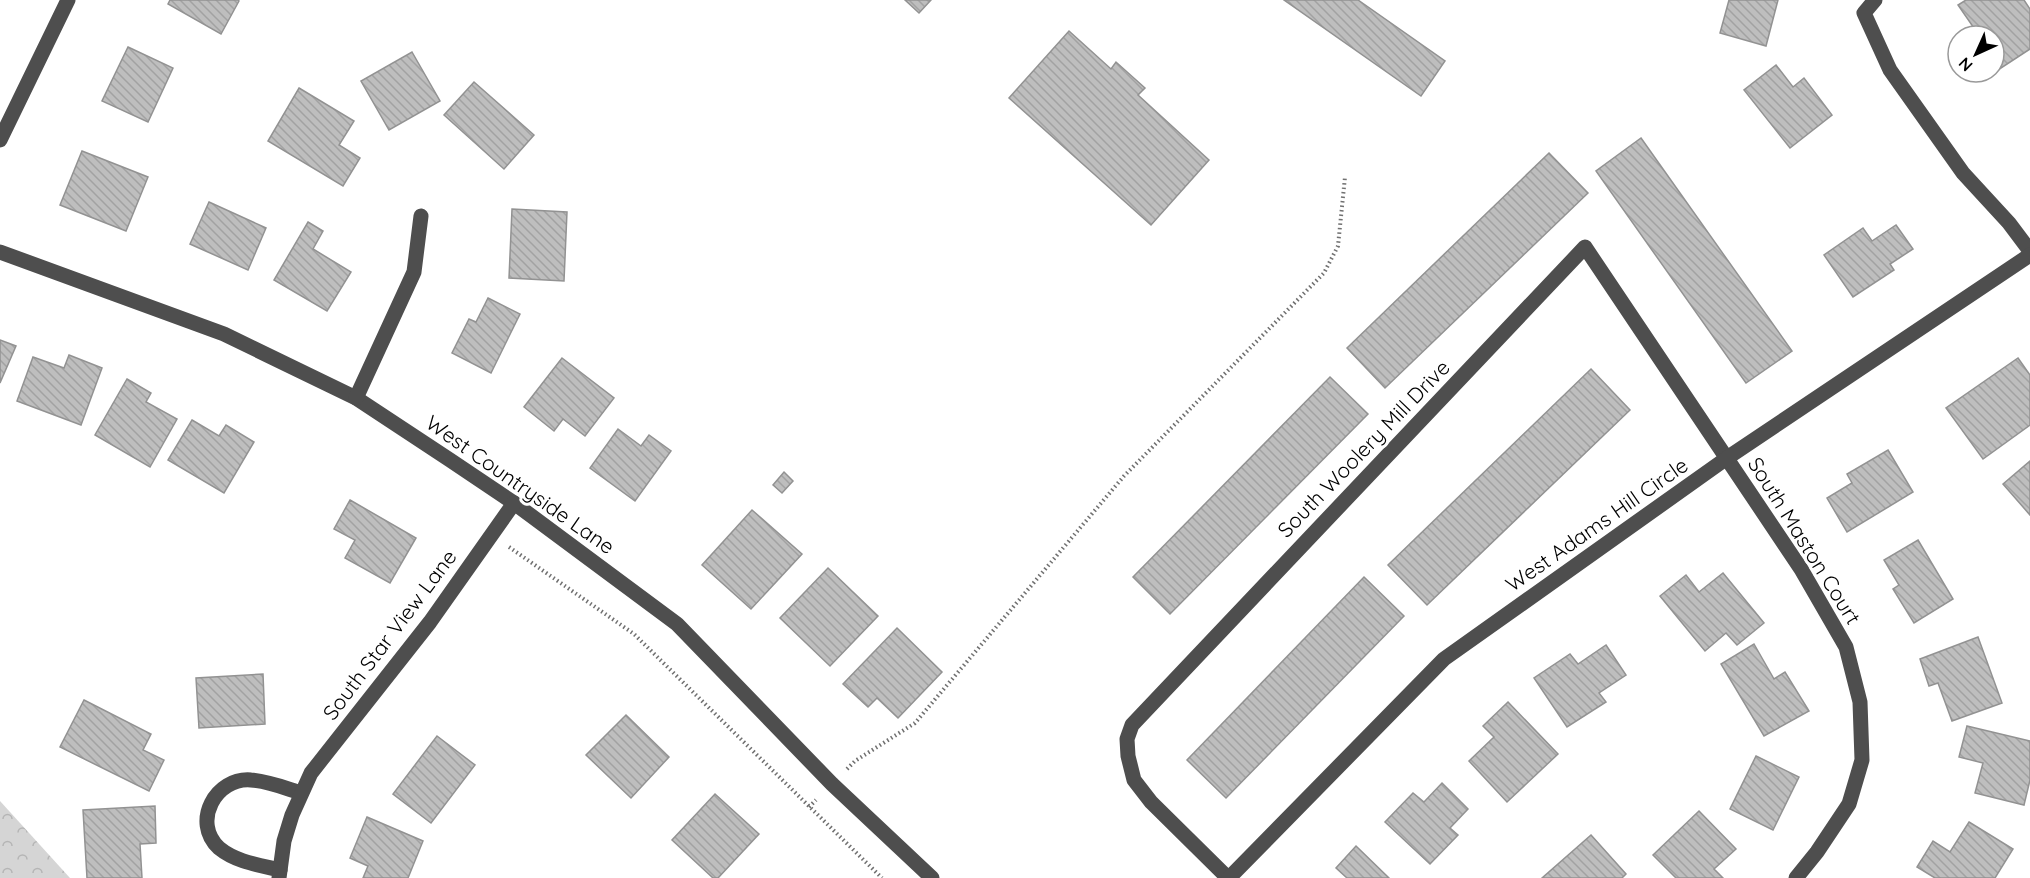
<svg xmlns="http://www.w3.org/2000/svg" width="2030" height="878" viewBox="0 0 2030 878" font-family="Quicksand,sans-serif">
<style>
.park{fill:url(#park-crowns)}
.building{fill:url(#building-back-hatch);stroke:#929292;stroke-width:1.5}
.lines{fill:none;stroke-linecap:round;stroke-linejoin:round}
.path{stroke:#707070;stroke-width:4;stroke-dasharray:1.5 3;stroke-linecap:butt}
.minor{stroke:#4e4e4e;stroke-width:15}
.labels{text-anchor:middle;stroke-width:6;stroke-linejoin:round;paint-order:stroke}
.street-label{font-size:21px;fill:#000;stroke:#fff}
</style>
<defs>
<pattern id="park-crowns" width="20" height="18" patternUnits="userSpaceOnUse" patternTransform="scale(1.5)"><rect width="20" height="18" fill="#d5d5d5"/><path d="M2 6a3 3 0 1 1 6 0M12 15a3 3 0 1 1 6 0" fill="none" stroke="#b5b5b5"/></pattern>
<pattern id="building-back-hatch" width="6" height="6" patternUnits="userSpaceOnUse" patternTransform="scale(1.5)"><rect width="6" height="6" fill="#bebebe"/><path d="M-1 5l2 2M0 0l6 6M5-1l2 2" fill="none" stroke="#a2a2a2"/></pattern>
</defs>
<rect width="100%" height="100%" fill="#fff"/>
<path class="park" d="M 0,801 L 70,878 L 0,878 Z"/>
<g class="building">
<path d="M 170,0 L 238,0 L 239,1 L 221,34 L 168,4 Z"/>
<path d="M 905,0 L 931,0 L 919,13 Z"/>
<path d="M 1284,0 L 1358,0 L 1445,61 L 1421,96 Z"/>
<path d="M 1729,0 L 1778,0 L 1766,46 L 1720,33 Z"/>
<path d="M 1966,0 L 2024,0 L 2030,9 L 2030,49 L 1992,74 L 1991,72 L 1994,72 L 1994,36 L 1967,36 L 1976,31 L 1958,5 Z"/>
<path d="M 1069,31 L 1111,69 L 1116,62 L 1145,88 L 1138,95 L 1209,160 L 1151,225 L 1009,98 Z"/>
<path d="M 128,47 L 173,68 L 148,122 L 102,101 Z"/>
<path d="M 412,52 L 440,101 L 389,130 L 361,81 Z"/>
<path d="M 1776,65 L 1793,87 L 1804,78 L 1832,115 L 1790,148 L 1744,90 Z"/>
<path d="M 474,82 L 534,135 L 504,169 L 444,115 Z"/>
<path d="M 299,88 L 354,121 L 339,145 L 360,158 L 343,186 L 268,141 Z"/>
<path d="M 1641,138 L 1792,351 L 1746,383 L 1596,171 Z"/>
<path d="M 82,151 L 148,177 L 126,231 L 60,205 Z"/>
<path d="M 1549,153 L 1588,193 L 1385,388 L 1347,348 Z"/>
<path d="M 209,202 L 266,228 L 248,270 L 190,244 Z"/>
<path d="M 512,209 L 567,212 L 564,281 L 509,278 Z"/>
<path d="M 308,222 L 323,231 L 313,249 L 351,272 L 327,311 L 274,280 Z"/>
<path d="M 1896,225 L 1913,249 L 1890,264 L 1894,270 L 1853,297 L 1824,255 L 1863,228 L 1872,241 Z"/>
<path d="M 488,298 L 520,314 L 491,373 L 452,353 L 469,319 L 476,322 Z"/>
<path d="M 0,340 L 16,346 L 0,383 Z"/>
<path d="M 69,355 L 102,368 L 81,425 L 17,401 L 33,357 L 64,368 Z"/>
<path d="M 562,358 L 614,398 L 585,436 L 563,419 L 554,431 L 524,407 Z"/>
<path d="M 2018,358 L 2030,375 L 2030,425 L 1983,459 L 1946,408 Z"/>
<path d="M 1591,369 L 1630,410 L 1427,605 L 1388,565 Z"/>
<path d="M 1330,377 L 1368,414 L 1170,614 L 1133,577 Z"/>
<path d="M 127,379 L 151,393 L 146,402 L 177,419 L 150,467 L 95,435 Z"/>
<path d="M 192,420 L 219,436 L 226,425 L 254,442 L 224,493 L 168,460 Z"/>
<path d="M 618,429 L 641,446 L 649,435 L 671,451 L 635,501 L 590,468 Z"/>
<path d="M 1888,450 L 1913,492 L 1847,532 L 1827,498 L 1852,483 L 1847,474 Z"/>
<path d="M 2030,461 L 2030,515 L 2003,484 Z"/>
<path d="M 784,472 L 793,481 L 782,493 L 773,485 Z"/>
<path d="M 350,500 L 416,538 L 390,583 L 345,558 L 355,540 L 334,529 Z"/>
<path d="M 752,510 L 802,554 L 751,609 L 702,565 Z"/>
<path d="M 1918,540 L 1953,599 L 1914,623 L 1893,589 L 1899,585 L 1884,560 Z"/>
<path d="M 828,568 L 878,616 L 830,666 L 780,618 Z"/>
<path d="M 1723,573 L 1764,623 L 1737,645 L 1726,633 L 1705,651 L 1660,596 L 1686,575 L 1699,592 Z"/>
<path d="M 1364,577 L 1404,616 L 1226,798 L 1187,760 Z"/>
<path d="M 897,628 L 942,672 L 898,718 L 877,698 L 868,707 L 843,684 Z"/>
<path d="M 1978,637 L 2002,703 L 1952,721 L 1938,683 L 1929,686 L 1920,659 Z"/>
<path d="M 1754,644 L 1774,679 L 1785,672 L 1809,711 L 1764,736 L 1721,664 Z"/>
<path d="M 1606,645 L 1626,675 L 1599,693 L 1606,702 L 1567,727 L 1534,678 L 1570,654 L 1578,664 Z"/>
<path d="M 263,674 L 265,724 L 199,728 L 196,678 Z"/>
<path d="M 84,700 L 151,734 L 143,750 L 164,760 L 149,791 L 60,747 Z"/>
<path d="M 1508,702 L 1558,754 L 1507,802 L 1469,761 L 1494,737 L 1483,726 Z"/>
<path d="M 626,715 L 669,757 L 631,798 L 586,755 Z"/>
<path d="M 1967,726 L 2030,741 L 2030,780 L 2024,805 L 1975,793 L 1983,763 L 1959,757 Z"/>
<path d="M 437,736 L 475,765 L 431,823 L 393,794 Z"/>
<path d="M 1756,756 L 1799,777 L 1773,830 L 1730,809 Z"/>
<path d="M 1442,783 L 1468,809 L 1450,828 L 1458,835 L 1430,864 L 1385,822 L 1413,793 L 1424,802 Z"/>
<path d="M 715,794 L 759,834 L 718,878 L 713,878 L 672,840 Z"/>
<path d="M 155,806 L 156,843 L 140,844 L 142,878 L 87,878 L 83,810 Z"/>
<path d="M 1699,811 L 1736,849 L 1714,869 L 1723,878 L 1676,878 L 1653,855 Z"/>
<path d="M 367,817 L 423,841 L 408,878 L 363,878 L 368,866 L 350,858 Z"/>
<path d="M 1969,822 L 2013,849 L 1995,878 L 1935,878 L 1917,867 L 1933,841 L 1950,852 Z"/>
<path d="M 1591,835 L 1626,874 L 1622,878 L 1542,878 Z"/>
<path d="M 1356,846 L 1389,878 L 1347,878 L 1336,868 Z"/>
</g>
<g class="lines">
<g class="path">
<path d="M 509,547 L 634,634 L 882,878"/>
<path d="M 847,769 L 855,761 L 915,723 L 1124,476 L 1324,273 L 1338,246 L 1345,177"/>
<path d="M 809,807 L 816,800"/>
</g>
<g class="minor">
<path d="M 1875,0 L 1864,13 L 1890,70 L 1963,173 L 2009,223 L 2030,251"/>
<path d="M 0,140 L 68,0"/>
<path d="M 0,252 L 224,334 L 356,398 L 450,460 L 514,503 L 677,624 L 832,784 L 932,878"/>
<path d="M 356,398 L 414,272 L 421,216"/>
<path d="M 280,870 C 259,865 236,862 219,848 C 191,822 216,777 251,780 C 268,781 285,788 301,793"/>
<path d="M 279,878 L 284,841 L 292,815 L 311,773 L 430,622 L 514,503"/>
<path d="M 1228,878 L 1151,802 L 1134,780 L 1128,756 L 1127,739 L 1132,725 L 1585,247 L 1801,569 L 1846,647 L 1860,702 L 1862,760 L 1849,804 L 1817,852 L 1796,878"/>
<path d="M 1229,878 L 1444,659 L 1727,458 L 2030,255"/>
</g>
</g>
<g class="labels">
<g class="street-label">
<text transform="translate(1364 449) rotate(-46)" y="7">South Woolery Mill Drive</text>
<text transform="translate(520 485) rotate(35)" y="7">West Countryside Lane</text>
<text transform="translate(1597 525) rotate(-35)" y="7">West Adams Hill Circle</text>
<text transform="translate(1804 541) rotate(58)" y="7">South Maston Court</text>
<text transform="translate(390 635) rotate(-53)" y="7">South Star View Lane</text>
</g>
</g>
<g transform="translate(1976 54) rotate(225)"><circle r="28" fill="#ffffff" stroke="#999999" stroke-width="1.5"/>
<path d="M0-4.5L10 22L0 15L-10 22Z" fill="#000000"/>
<text y="-9" font-size="16" font-weight="bold" text-anchor="middle" fill="#000000">N</text>
</g>
</svg>
